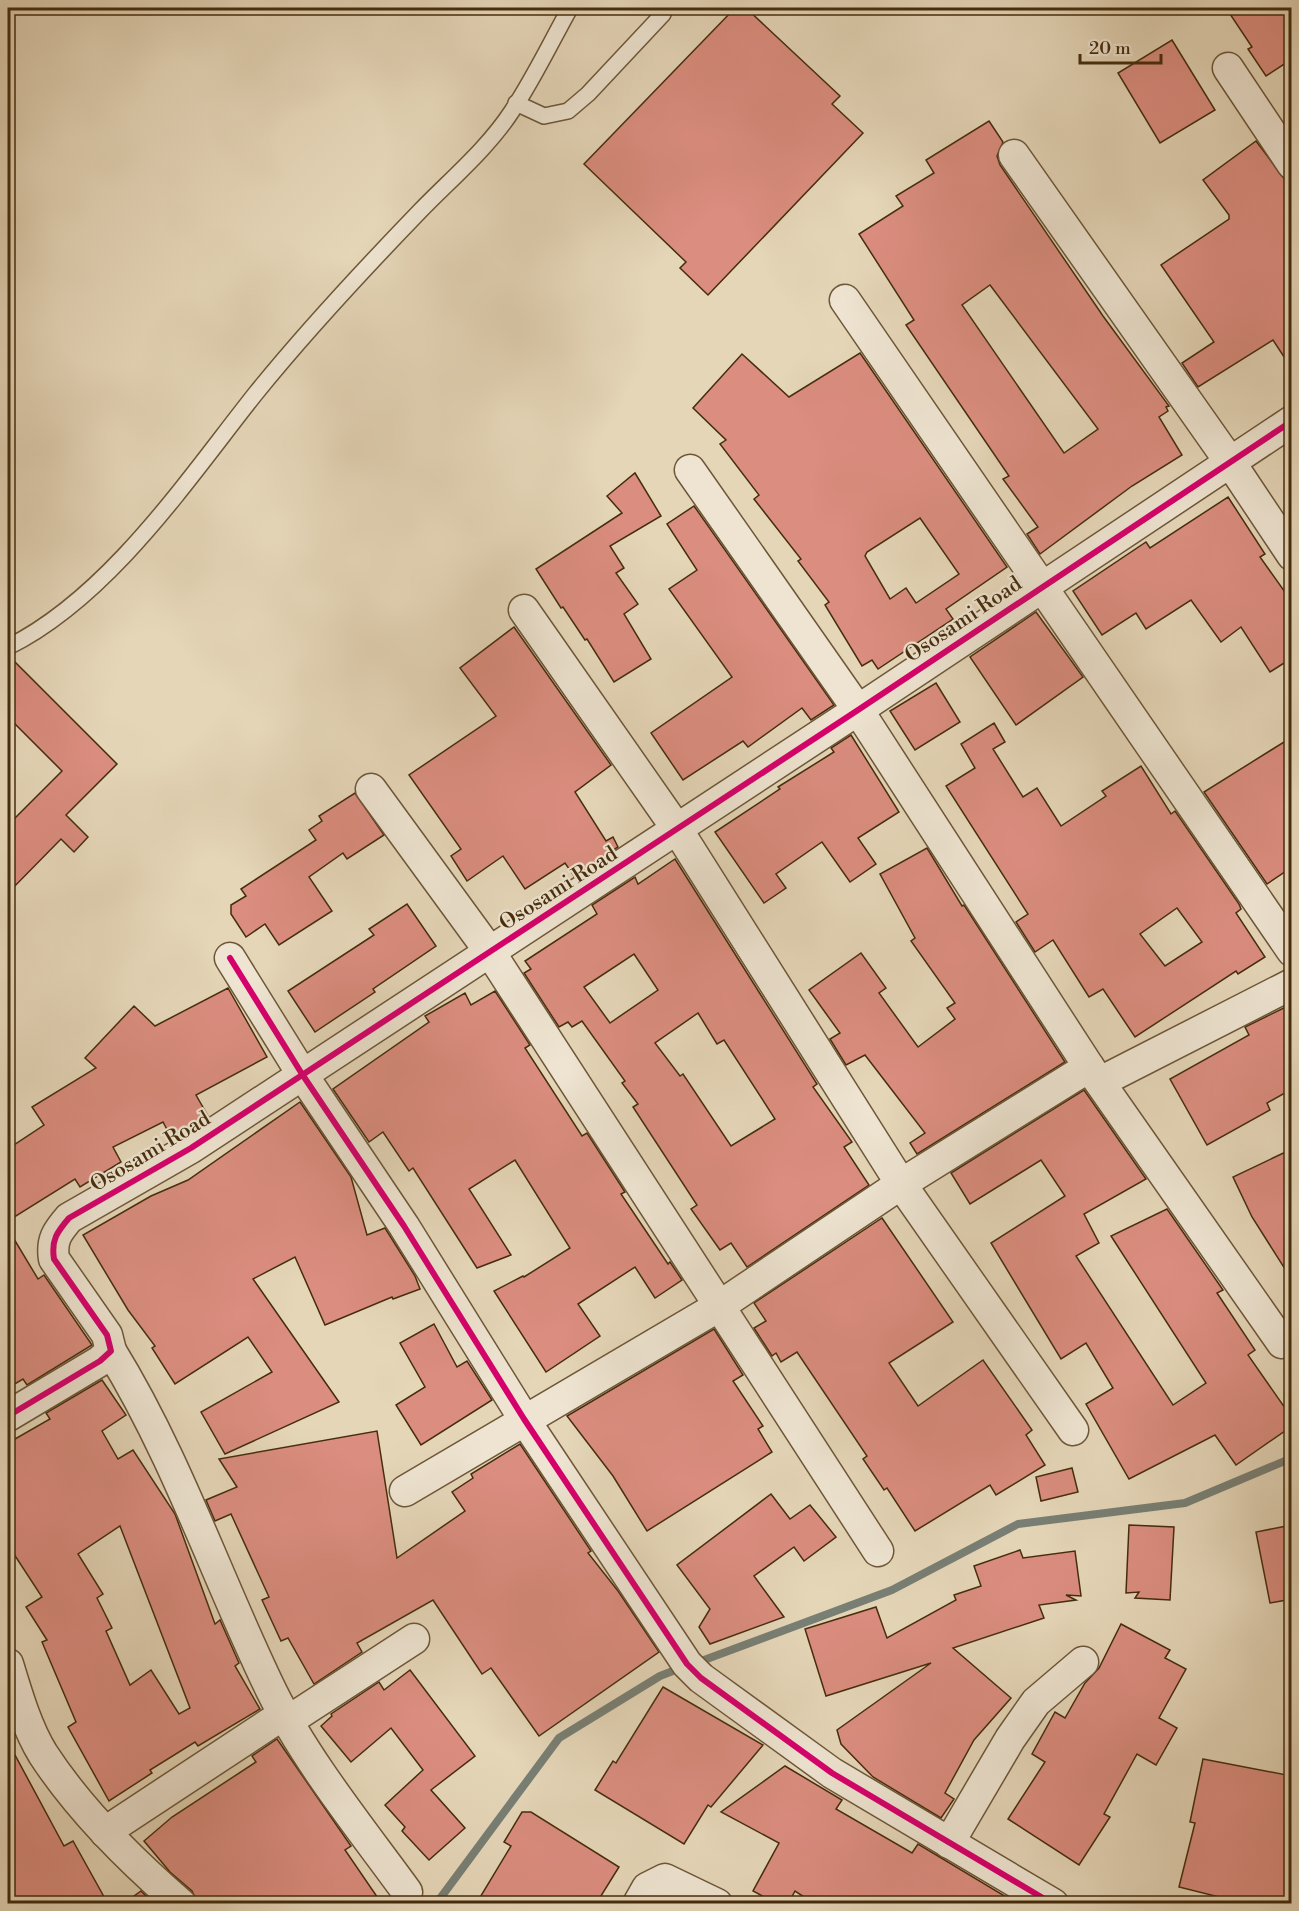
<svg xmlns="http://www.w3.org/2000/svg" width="1299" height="1911" viewBox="0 0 1299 1911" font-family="'Libre Bodoni',serif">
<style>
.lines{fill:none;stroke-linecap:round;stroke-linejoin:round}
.stream{stroke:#787f74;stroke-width:8}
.building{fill:#db8d7f;stroke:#452d0d;stroke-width:1.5;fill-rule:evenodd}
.lane-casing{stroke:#6d5738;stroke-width:18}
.street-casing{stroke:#6d5738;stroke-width:33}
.lane{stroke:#eee4d1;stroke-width:15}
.street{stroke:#eee4d1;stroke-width:30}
.cycleway-casing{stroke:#eee4d1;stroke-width:10}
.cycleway{stroke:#d6006c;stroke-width:6}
.labels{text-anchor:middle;stroke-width:4.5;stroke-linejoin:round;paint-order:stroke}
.street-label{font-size:21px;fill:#452d0d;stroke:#eee4d1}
</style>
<rect width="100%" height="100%" fill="#e5d6b8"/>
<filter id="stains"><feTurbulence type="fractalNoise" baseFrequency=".00333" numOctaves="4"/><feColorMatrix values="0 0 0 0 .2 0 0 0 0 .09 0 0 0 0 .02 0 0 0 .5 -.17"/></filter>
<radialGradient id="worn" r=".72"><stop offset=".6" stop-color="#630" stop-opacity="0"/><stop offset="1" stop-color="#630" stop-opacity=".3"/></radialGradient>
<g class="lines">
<g class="stream">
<path d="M 696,1663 L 892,1590 L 1018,1524 L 1185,1503 L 1292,1458"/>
<path d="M 436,1904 L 559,1738 L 660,1676 L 683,1667"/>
</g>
</g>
<g class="building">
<path d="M 735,8 L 746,8 L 840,96 L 832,104 L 863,133 L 708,295 L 680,268 L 686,262 L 584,164 Z"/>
<path d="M 1226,8 L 1292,8 L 1292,59 L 1266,76 L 1248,49 L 1252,47 Z"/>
<path d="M 1172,40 L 1215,110 L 1160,143 L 1118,73 Z"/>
<path d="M 989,121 L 1003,142 L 997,156 L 1000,165 L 1103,316 L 1169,406 L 1166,407 L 1168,411 L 1159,417 L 1182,455 L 1132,486 L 1040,554 L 1027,534 L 1038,527 L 1003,479 L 1009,476 L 906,325 L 914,320 L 859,234 L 903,206 L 896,196 L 934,173 L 926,160 ZM 990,285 L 1098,429 L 1064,453 L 962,305 Z"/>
<path d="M 1256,141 L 1292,189 L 1292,369 L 1273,340 L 1198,387 L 1182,363 L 1214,342 L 1161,265 L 1229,219 L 1229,215 L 1203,180 Z"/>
<path d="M 860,353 L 1007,567 L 946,609 L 953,619 L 878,669 L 872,660 L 862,666 L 825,605 L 829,602 L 798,561 L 801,559 L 754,499 L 759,495 L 720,444 L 726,440 L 693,408 L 742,354 L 789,397 ZM 920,518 L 959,574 L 916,603 L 906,588 L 890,599 L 865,556 L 867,552 Z"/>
<path d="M 635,473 L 661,516 L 610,546 L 624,568 L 616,573 L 638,604 L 624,614 L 651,659 L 614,682 L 587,639 L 585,640 L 563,607 L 561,608 L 536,569 L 622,513 L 607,496 Z"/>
<path d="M 1228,497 L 1265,554 L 1260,557 L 1292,602 L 1292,658 L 1270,672 L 1241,627 L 1221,642 L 1191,600 L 1146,629 L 1136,613 L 1102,635 L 1073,591 L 1146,542 L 1150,548 Z"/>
<path d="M 694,506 L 834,705 L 811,720 L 802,708 L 748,747 L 743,741 L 683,780 L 651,733 L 732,677 L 669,589 L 697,570 L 667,524 Z"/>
<path d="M 1036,612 L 1083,677 L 1016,725 L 970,657 Z"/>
<path d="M 514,627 L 611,765 L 575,792 L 606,841 L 613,837 L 618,847 L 574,876 L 565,863 L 525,889 L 503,856 L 467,881 L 451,856 L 461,849 L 409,775 L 496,716 L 460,668 Z"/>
<path d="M 9,656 L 117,764 L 66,815 L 88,837 L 74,852 L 61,839 L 8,893 L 8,825 L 62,771 L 8,717 Z"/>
<path d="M 936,683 L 960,722 L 915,750 L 890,711 Z"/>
<path d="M 994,723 L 1005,742 L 993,749 L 1023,797 L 1037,788 L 1061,826 L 1106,796 L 1102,791 L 1141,766 L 1171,814 L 1175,811 L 1239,904 L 1241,909 L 1236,913 L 1265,957 L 1238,974 L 1236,971 L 1135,1037 L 1103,989 L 1089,997 L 1053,940 L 1035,952 L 1016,922 L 1028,914 L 946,786 L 975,768 L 961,744 ZM 1177,908 L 1202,942 L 1165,966 L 1140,934 Z"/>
<path d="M 851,735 L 899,812 L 858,838 L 876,864 L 850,882 L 822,842 L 776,874 L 786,888 L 764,903 L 715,832 L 780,789 L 778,787 L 834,752 L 831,748 Z"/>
<path d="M 1284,742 L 1292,753 L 1292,867 L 1267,884 L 1204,792 Z"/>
<path d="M 355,793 L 384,835 L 347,859 L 343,853 L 309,877 L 332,911 L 279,945 L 265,924 L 246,937 L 231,914 L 231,905 L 246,896 L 241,889 L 316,840 L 309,830 L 322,821 L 319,816 Z"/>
<path d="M 927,848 L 962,906 L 964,905 L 1065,1062 L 917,1154 L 910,1143 L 925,1133 L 865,1055 L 846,1065 L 830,1039 L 840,1033 L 809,990 L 861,953 L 886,988 L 879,993 L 918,1047 L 955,1019 L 947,1008 L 955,1003 L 911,941 L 915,938 L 880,874 Z"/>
<path d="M 675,859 L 817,1084 L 813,1087 L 852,1142 L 844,1147 L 869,1185 L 747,1267 L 731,1243 L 720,1250 L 691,1209 L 697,1205 L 633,1107 L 638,1104 L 622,1083 L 625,1081 L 582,1021 L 572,1027 L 568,1022 L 559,1027 L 524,973 L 531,969 L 525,961 L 597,914 L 592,905 L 635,877 L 638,884 ZM 634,954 L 658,990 L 610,1023 L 584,987 ZM 698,1013 L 717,1044 L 724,1040 L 775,1119 L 731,1146 L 683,1074 L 680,1076 L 655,1043 Z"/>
<path d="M 407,904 L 436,946 L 373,989 L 375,992 L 315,1032 L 288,991 L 374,935 L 369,929 Z"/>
<path d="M 228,988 L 267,1057 L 196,1095 L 208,1116 L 182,1133 L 172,1139 L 163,1122 L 113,1147 L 121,1162 L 80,1187 L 75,1179 L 8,1221 L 8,1149 L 44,1125 L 32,1107 L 96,1068 L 85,1058 L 134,1006 L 155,1026 Z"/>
<path d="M 495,991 L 530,1045 L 525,1048 L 582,1136 L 587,1133 L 625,1192 L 621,1194 L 668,1264 L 670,1262 L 682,1280 L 655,1298 L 635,1267 L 578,1304 L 600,1336 L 546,1372 L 494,1291 L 523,1276 L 524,1277 L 570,1248 L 515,1160 L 469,1189 L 511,1255 L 477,1268 L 413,1168 L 409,1171 L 383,1132 L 369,1142 L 333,1089 L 429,1022 L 425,1016 L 465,993 L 471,1005 Z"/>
<path d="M 1292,1004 L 1292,1089 L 1267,1103 L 1270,1110 L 1207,1145 L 1170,1079 L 1249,1035 L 1245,1027 Z"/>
<path d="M 1084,1090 L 1146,1179 L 1084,1214 L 1099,1243 L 1076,1256 L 1173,1405 L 1206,1383 L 1111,1236 L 1167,1209 L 1223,1290 L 1217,1293 L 1255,1350 L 1248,1355 L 1292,1418 L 1292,1426 L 1236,1465 L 1215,1435 L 1129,1479 L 1086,1404 L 1113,1388 L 1086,1343 L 1061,1359 L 991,1243 L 1065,1196 L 1041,1160 L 970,1204 L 951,1173 Z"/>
<path d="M 300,1102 L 351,1177 L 367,1235 L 385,1228 L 415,1276 L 420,1289 L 393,1299 L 392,1297 L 325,1325 L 295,1257 L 253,1279 L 339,1402 L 225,1454 L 201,1412 L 272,1372 L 248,1337 L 175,1384 L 152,1348 L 155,1346 L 128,1310 L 83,1235 L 151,1196 L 188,1180 Z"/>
<path d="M 1292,1149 L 1292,1280 L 1252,1217 L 1233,1177 Z"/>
<path d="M 882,1218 L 953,1322 L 889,1363 L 918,1406 L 983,1360 L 1032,1430 L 1026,1435 L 1045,1465 L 996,1495 L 990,1485 L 915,1531 L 887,1488 L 884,1490 L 863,1459 L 867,1456 L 797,1352 L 781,1362 L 776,1353 L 772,1356 L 754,1328 L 766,1321 L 754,1303 Z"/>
<path d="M 8,1229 L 38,1279 L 44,1275 L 92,1345 L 27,1385 L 23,1379 L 8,1388 Z"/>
<path d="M 434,1324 L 457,1367 L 467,1361 L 492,1400 L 421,1445 L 396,1405 L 425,1387 L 400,1343 Z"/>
<path d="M 714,1329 L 743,1375 L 733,1381 L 763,1426 L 758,1429 L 772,1452 L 647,1531 L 613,1476 L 567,1416 Z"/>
<path d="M 102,1380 L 126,1415 L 102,1431 L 118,1459 L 133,1450 L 175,1514 L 215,1624 L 220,1620 L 239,1663 L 235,1666 L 260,1709 L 198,1746 L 195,1742 L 150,1770 L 152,1773 L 109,1801 L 68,1727 L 76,1722 L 42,1642 L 47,1640 L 26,1607 L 42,1597 L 8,1545 L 8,1443 L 50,1419 L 46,1413 ZM 120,1526 L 190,1708 L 179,1714 L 151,1670 L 130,1685 L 106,1631 L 112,1628 L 97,1598 L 103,1594 L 78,1554 Z"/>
<path d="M 377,1431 L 397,1558 L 465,1511 L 452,1492 L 473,1478 L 471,1474 L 520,1444 L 591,1551 L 588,1553 L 618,1591 L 659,1652 L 539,1736 L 491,1668 L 482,1674 L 433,1600 L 357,1643 L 362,1652 L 314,1684 L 288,1638 L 281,1641 L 262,1600 L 269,1597 L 231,1514 L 215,1521 L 206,1500 L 237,1487 L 219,1459 Z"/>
<path d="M 1072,1468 L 1078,1492 L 1041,1501 L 1036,1477 Z"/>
<path d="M 771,1494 L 790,1519 L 810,1505 L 836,1537 L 804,1561 L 794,1547 L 754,1576 L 784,1617 L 710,1644 L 699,1627 L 710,1609 L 677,1565 Z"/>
<path d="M 1129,1525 L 1174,1527 L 1170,1600 L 1135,1598 L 1139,1592 L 1126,1593 Z"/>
<path d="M 1292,1525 L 1292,1599 L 1270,1603 L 1256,1532 Z"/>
<path d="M 1020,1550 L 1023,1558 L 1075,1551 L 1081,1596 L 1066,1595 L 1076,1600 L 1039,1605 L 1044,1618 L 953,1648 L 1011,1698 L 974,1740 L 945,1793 L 954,1799 L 941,1818 L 873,1777 L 841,1744 L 837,1730 L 931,1663 L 826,1696 L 805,1629 L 876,1607 L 887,1638 L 956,1600 L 954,1595 L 981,1586 L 974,1566 Z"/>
<path d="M 1121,1624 L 1170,1650 L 1165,1658 L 1186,1669 L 1159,1718 L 1177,1728 L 1156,1765 L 1137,1754 L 1104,1814 L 1110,1817 L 1079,1865 L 1008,1819 L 1045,1762 L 1032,1754 L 1055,1712 L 1065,1718 L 1085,1683 L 1099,1668 Z"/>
<path d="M 410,1670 L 475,1756 L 431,1790 L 465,1828 L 429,1860 L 402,1831 L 405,1827 L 385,1805 L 423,1770 L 391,1728 L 351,1762 L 321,1726 L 332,1716 L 331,1714 L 379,1682 L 384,1690 Z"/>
<path d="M 663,1687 L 763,1745 L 711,1807 L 708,1805 L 684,1844 L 595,1790 L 613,1761 L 616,1763 Z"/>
<path d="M 277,1739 L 351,1846 L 345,1850 L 382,1904 L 198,1904 L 192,1891 L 170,1872 L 144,1841 L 172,1817 L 256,1762 L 252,1756 Z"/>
<path d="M 8,1742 L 64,1846 L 73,1841 L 108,1904 L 8,1904 Z"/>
<path d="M 1203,1759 L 1292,1776 L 1292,1901 L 1266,1897 L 1264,1904 L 1247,1904 L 1179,1887 L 1195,1823 L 1190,1822 Z"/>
<path d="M 785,1766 L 842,1800 L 836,1809 L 912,1853 L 918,1844 L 1018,1904 L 815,1904 L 795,1891 L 788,1904 L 777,1904 L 753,1891 L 779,1843 L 721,1812 Z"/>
<path d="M 522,1812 L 531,1812 L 619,1867 L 596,1904 L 476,1904 L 511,1846 L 504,1842 Z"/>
<path d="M 141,1891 L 154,1904 L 123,1904 Z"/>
</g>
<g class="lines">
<g class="lane-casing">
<g id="lane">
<path d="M 516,103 L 544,116 L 568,111 L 588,94 L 663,14 L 665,8"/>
<path d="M 8,647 C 109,597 187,480 256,393 C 307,330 364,269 420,211 C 451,179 488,148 512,111 C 534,78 551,42 570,8"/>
</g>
</g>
<g class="street-casing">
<g id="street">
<path d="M 1228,68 L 1292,164"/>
<path d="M 1014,155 L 1230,462 L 1292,555"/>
<path d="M 845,300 L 1292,951"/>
<path d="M 690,470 L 858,710 L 1089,1067 L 1282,1343"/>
<path d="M 524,610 L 677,829 L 901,1184 L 1073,1430"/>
<path d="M 371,789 L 490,952 L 878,1551"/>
<path d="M 230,958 L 302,1074 L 404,1226 L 524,1419 L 687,1664 L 701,1678 L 832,1773 L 1053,1904"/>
<path d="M 1100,1082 L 1292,984"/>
<path d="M 111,1351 C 177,1458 217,1579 272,1692 C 306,1761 362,1830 407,1892"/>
<path d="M 8,1416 L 100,1361 L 111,1351 L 107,1335 L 54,1259 C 51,1240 57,1232 69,1218 L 191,1148 L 858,710 L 1292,421"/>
<path d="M 405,1491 L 721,1305 L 901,1184 L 1089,1067"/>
<path d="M 8,1664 C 17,1694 27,1728 43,1754 C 80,1811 130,1860 181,1904"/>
<path d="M 288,1721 L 414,1639"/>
<path d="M 105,1832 L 284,1714"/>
<path d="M 949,1843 L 1010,1739 L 1036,1702 L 1083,1662"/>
<path d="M 638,1904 L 647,1888 L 665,1879 L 717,1904"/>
</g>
</g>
<use href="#lane" class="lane"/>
<use href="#street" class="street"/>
<g class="cycleway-casing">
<g id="cycleway">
<path d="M 230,958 L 302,1074 L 404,1226 L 524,1419 L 687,1664 L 701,1678 L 832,1773 L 1053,1904"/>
<path d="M 8,1416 L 100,1361 L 111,1351 L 107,1335 L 54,1259 C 51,1240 57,1232 69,1218 L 191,1148 L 858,710 L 1292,421"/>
</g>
</g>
<use href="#cycleway" class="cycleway"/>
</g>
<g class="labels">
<g class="street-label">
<text transform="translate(963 619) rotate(-34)" y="7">Ososami Road</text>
<text transform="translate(558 888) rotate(-33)" y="7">Ososami Road</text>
<text transform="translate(150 1151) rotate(-31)" y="7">Ososami Road</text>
</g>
</g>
<rect width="1299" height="1911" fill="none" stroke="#e5d6b8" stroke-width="30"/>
<rect x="9" y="9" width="1281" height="1893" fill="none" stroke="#452d0d" stroke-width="3"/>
<rect x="15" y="15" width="1269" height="1881" fill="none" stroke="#452d0d" stroke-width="1.5"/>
<path d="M1080 54v9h81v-9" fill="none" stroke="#452d0d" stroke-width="3"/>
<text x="1089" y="54" font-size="18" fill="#452d0d" stroke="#eee4d1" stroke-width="4.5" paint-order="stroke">20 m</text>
<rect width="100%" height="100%" filter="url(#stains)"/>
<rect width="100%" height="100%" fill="url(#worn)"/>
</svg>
